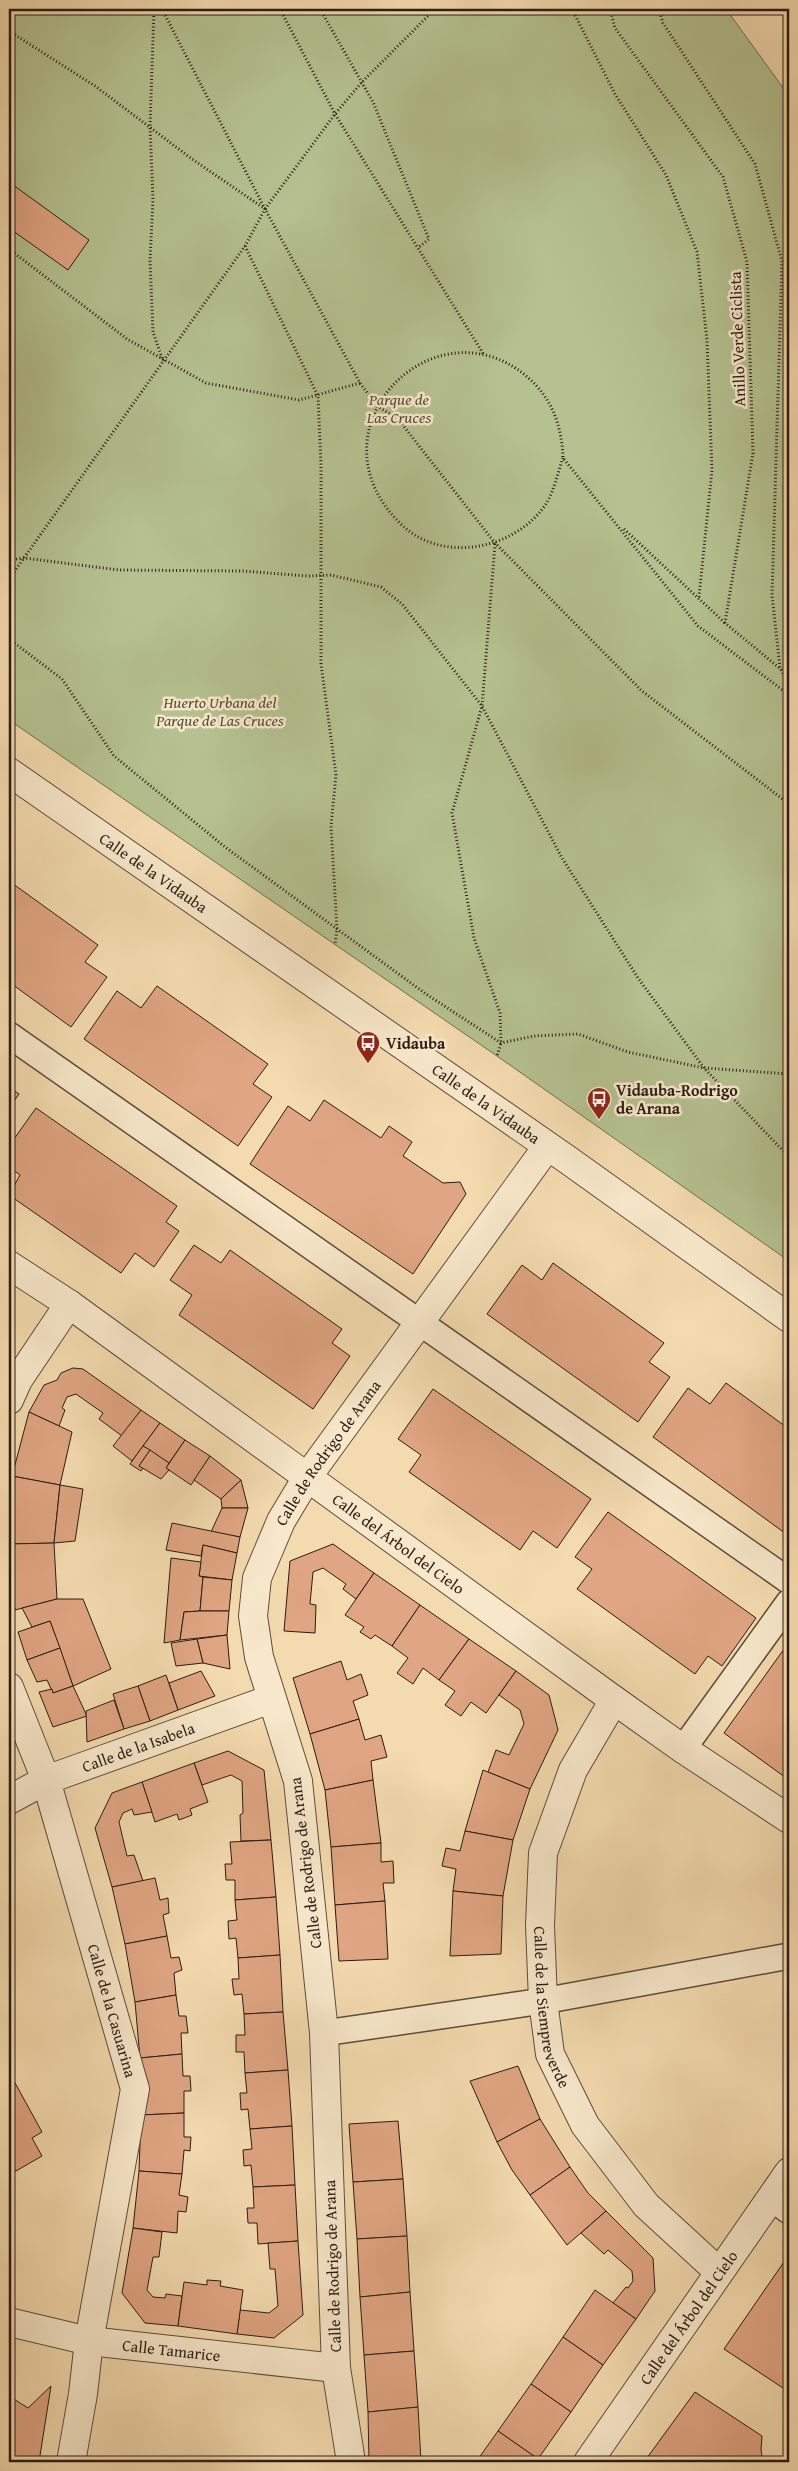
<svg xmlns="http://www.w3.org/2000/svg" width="798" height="2471" viewBox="0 0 798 2471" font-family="'Gentium Book Plus',serif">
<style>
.green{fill:#b5c190;stroke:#706e53}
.building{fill:#e0a582;stroke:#2b1c16}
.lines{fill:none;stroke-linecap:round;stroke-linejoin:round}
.pedestrian-casing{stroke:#5d4c3c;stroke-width:28}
.minor-casing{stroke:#5d4c3c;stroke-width:30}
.path{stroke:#2b1c16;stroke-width:3;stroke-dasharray:1 2.5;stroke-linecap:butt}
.pedestrian{stroke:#f8e8cb;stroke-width:25}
.minor{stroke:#f8e8cb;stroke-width:28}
.labels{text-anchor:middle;stroke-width:5;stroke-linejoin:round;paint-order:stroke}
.street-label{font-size:16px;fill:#2b1c16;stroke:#f8e8cb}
.park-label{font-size:16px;font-style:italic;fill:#544e3b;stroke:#f8e8cb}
.poi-label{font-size:16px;font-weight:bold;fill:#2b1c16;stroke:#f8e8cb;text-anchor:start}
</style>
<rect width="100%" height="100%" fill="#f4dbaf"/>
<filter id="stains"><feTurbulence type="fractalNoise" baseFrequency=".004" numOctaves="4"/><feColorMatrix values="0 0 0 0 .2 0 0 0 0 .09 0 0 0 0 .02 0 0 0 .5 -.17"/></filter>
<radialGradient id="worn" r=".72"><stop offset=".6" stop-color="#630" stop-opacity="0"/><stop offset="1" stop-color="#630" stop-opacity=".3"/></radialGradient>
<path class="green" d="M 9,9 L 726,9 L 789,96 L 789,1261 L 497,1056 L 9,720 Z"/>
<g class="building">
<path d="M 9,182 L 89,240 L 68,270 L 9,228 Z"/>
<path d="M 9,881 L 98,945 L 85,962 L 107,977 L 71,1027 L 9,982 Z"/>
<path d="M 157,986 L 268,1064 L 253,1084 L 272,1097 L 238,1146 L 84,1039 L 117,991 L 141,1008 Z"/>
<path d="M 9,1087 L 19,1094 L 9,1108 Z"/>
<path d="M 324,1100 L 381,1138 L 389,1126 L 412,1142 L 403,1156 L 443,1183 L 460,1182 L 466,1194 L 413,1274 L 250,1164 L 288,1106 L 310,1121 Z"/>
<path d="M 36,1108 L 177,1206 L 166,1222 L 179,1231 L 154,1267 L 135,1253 L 121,1273 L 9,1195 L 20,1175 L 9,1167 L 9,1146 Z"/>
<path d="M 194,1245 L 221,1263 L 230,1250 L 342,1329 L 332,1343 L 350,1356 L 313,1409 L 179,1315 L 192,1295 L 170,1280 Z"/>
<path d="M 553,1263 L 664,1343 L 649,1362 L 670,1377 L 638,1422 L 487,1314 L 522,1265 L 542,1280 Z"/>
<path d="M 73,1368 L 83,1369 L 141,1410 L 122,1436 L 99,1419 L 103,1413 L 76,1394 L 67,1397 L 62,1408 L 65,1410 L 59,1426 L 29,1412 L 44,1385 L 57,1380 L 61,1373 Z"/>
<path d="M 726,1383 L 789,1429 L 789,1536 L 653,1437 L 688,1388 L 710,1404 Z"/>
<path d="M 433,1389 L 591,1499 L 557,1548 L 533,1531 L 520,1550 L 409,1472 L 421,1455 L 398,1439 Z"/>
<path d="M 141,1410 L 160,1423 L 132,1461 L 113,1446 Z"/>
<path d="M 29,1412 L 72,1432 L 60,1485 L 12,1476 Z"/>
<path d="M 160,1423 L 185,1440 L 169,1463 L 143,1446 Z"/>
<path d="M 185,1440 L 210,1456 L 191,1485 L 166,1468 Z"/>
<path d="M 143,1446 L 150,1450 L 139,1466 L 143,1468 L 141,1471 L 130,1464 Z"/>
<path d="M 150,1450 L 169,1463 L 166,1468 L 169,1470 L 161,1479 L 139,1466 Z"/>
<path d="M 210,1456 L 241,1480 L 221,1499 L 194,1480 Z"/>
<path d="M 12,1476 L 60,1485 L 54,1543 L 9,1544 Z"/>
<path d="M 241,1480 L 248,1508 L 222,1508 L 221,1499 Z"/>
<path d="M 60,1485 L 83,1489 L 75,1541 L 54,1543 Z"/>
<path d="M 222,1508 L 248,1508 L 240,1537 L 211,1532 Z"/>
<path d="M 608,1512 L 756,1618 L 722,1666 L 708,1656 L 695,1674 L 577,1589 L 592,1569 L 575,1557 Z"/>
<path d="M 172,1523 L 240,1537 L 237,1553 L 203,1545 L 201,1556 L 166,1550 Z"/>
<path d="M 54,1543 L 57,1599 L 15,1610 L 9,1570 L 9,1544 Z"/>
<path d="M 333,1544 L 374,1573 L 356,1599 L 343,1589 L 346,1584 L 323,1568 L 313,1572 L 310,1604 L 316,1605 L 315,1633 L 284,1631 L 290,1561 Z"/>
<path d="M 203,1545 L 237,1553 L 232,1580 L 199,1576 Z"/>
<path d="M 171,1558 L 201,1562 L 199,1576 L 203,1577 L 200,1611 L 184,1612 L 180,1640 L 164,1643 Z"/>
<path d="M 374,1573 L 420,1605 L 392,1646 L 375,1635 L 371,1639 L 360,1632 L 364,1627 L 345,1615 Z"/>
<path d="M 203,1577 L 232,1580 L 229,1611 L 200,1611 Z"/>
<path d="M 57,1599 L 83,1599 L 111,1669 L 73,1686 L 50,1621 L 32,1627 L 22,1608 Z"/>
<path d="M 420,1605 L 469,1639 L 439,1680 L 423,1668 L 413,1684 L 397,1673 L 408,1658 L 392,1646 Z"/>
<path d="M 200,1611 L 229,1611 L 227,1635 L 180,1640 L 184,1612 Z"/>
<path d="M 50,1621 L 60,1648 L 27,1660 L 18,1632 Z"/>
<path d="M 227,1635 L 230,1669 L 203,1663 L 197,1639 Z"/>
<path d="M 197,1639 L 203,1663 L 176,1666 L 171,1643 Z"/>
<path d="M 469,1639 L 516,1671 L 486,1713 L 471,1702 L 461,1716 L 445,1705 L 455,1691 L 439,1680 Z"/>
<path d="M 789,1642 L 789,1780 L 724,1733 Z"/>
<path d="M 60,1648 L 73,1686 L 53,1693 L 47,1680 L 37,1682 L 27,1660 Z"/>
<path d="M 341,1661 L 347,1680 L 361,1674 L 368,1695 L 353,1701 L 359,1719 L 310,1734 L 293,1678 Z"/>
<path d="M 201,1671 L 215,1696 L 178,1710 L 169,1683 Z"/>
<path d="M 516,1671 L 549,1695 L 558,1730 L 530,1789 L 488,1772 L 496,1750 L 509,1755 L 524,1724 L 520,1710 L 499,1695 Z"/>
<path d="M 166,1675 L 178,1710 L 150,1721 L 138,1686 Z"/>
<path d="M 73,1686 L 87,1716 L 53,1727 L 39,1692 L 52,1689 L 53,1693 Z"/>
<path d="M 138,1686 L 150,1721 L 124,1729 L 113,1694 Z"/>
<path d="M 114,1700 L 124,1729 L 87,1742 L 86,1711 Z"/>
<path d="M 359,1719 L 365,1740 L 381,1735 L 387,1757 L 371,1761 L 373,1780 L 325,1790 L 310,1734 Z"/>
<path d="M 228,1751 L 264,1770 L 271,1840 L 241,1841 L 240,1815 L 243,1813 L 242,1781 L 231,1775 L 202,1785 L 194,1763 Z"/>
<path d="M 194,1763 L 208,1802 L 190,1809 L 192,1815 L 179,1820 L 177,1814 L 155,1822 L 142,1782 Z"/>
<path d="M 483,1770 L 530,1789 L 513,1840 L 465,1831 Z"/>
<path d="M 373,1780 L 381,1843 L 331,1847 L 325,1790 Z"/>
<path d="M 142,1782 L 152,1812 L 134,1815 L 132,1809 L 123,1813 L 119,1822 L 127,1856 L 134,1855 L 143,1881 L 112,1887 L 95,1828 L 112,1793 Z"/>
<path d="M 465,1831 L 513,1840 L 503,1896 L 453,1891 L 456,1869 L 442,1866 L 446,1848 L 460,1851 Z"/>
<path d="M 271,1840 L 276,1897 L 235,1900 L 235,1880 L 226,1880 L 225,1864 L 232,1864 L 230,1842 Z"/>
<path d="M 381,1843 L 381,1862 L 393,1861 L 394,1883 L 383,1883 L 385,1901 L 335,1905 L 331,1847 Z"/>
<path d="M 155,1878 L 160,1900 L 168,1898 L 169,1913 L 163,1915 L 167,1936 L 125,1944 L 112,1887 Z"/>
<path d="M 453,1891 L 503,1896 L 501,1954 L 450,1956 Z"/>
<path d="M 276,1897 L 280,1955 L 238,1958 L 236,1938 L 229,1939 L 228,1921 L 237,1920 L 235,1900 Z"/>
<path d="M 385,1901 L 388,1959 L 339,1961 L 335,1905 Z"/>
<path d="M 167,1936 L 171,1958 L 179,1957 L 182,1970 L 174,1973 L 176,1995 L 135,2002 L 125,1944 Z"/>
<path d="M 280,1955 L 283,2012 L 244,2014 L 242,1994 L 234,1995 L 232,1979 L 239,1979 L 238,1958 Z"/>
<path d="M 176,1995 L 179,2016 L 186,2016 L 188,2033 L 181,2033 L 182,2054 L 140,2058 L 135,2002 Z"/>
<path d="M 283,2012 L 288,2070 L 245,2073 L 244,2052 L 236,2052 L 236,2035 L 245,2035 L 244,2014 Z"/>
<path d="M 182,2054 L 183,2076 L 190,2076 L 191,2091 L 184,2091 L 184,2113 L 141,2115 L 140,2058 Z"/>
<path d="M 518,2066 L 540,2119 L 497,2142 L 470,2081 Z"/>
<path d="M 288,2070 L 292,2126 L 250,2129 L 248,2109 L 241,2110 L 240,2093 L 247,2093 L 245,2073 Z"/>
<path d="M 9,2072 L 42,2132 L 32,2138 L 42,2156 L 9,2175 Z"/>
<path d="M 184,2113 L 184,2137 L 191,2137 L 190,2151 L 184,2150 L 182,2174 L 139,2171 L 141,2115 Z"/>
<path d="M 540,2119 L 570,2167 L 530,2195 L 512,2170 L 497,2142 Z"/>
<path d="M 398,2121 L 403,2179 L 353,2182 L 349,2124 Z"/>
<path d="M 292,2126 L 295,2185 L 253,2187 L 251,2165 L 244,2166 L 243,2150 L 252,2149 L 250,2129 Z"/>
<path d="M 570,2167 L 588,2193 L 606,2211 L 567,2245 L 530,2195 Z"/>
<path d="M 139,2171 L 182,2174 L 179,2195 L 188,2197 L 186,2212 L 178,2211 L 177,2233 L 133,2228 Z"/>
<path d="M 403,2179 L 407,2236 L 357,2239 L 353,2182 Z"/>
<path d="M 295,2185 L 298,2241 L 258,2244 L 257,2223 L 248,2223 L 247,2208 L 254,2208 L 253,2187 Z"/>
<path d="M 606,2211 L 653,2258 L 655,2291 L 636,2319 L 613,2303 L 626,2287 L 628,2288 L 633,2281 L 632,2271 L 608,2250 L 604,2254 L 581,2233 Z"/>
<path d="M 133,2228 L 162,2232 L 159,2257 L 153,2257 L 147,2290 L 153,2297 L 165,2298 L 166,2294 L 182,2296 L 178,2326 L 145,2323 L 122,2293 Z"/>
<path d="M 407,2236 L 410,2292 L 360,2297 L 357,2239 Z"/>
<path d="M 298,2241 L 303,2315 L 274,2338 L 237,2334 L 240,2310 L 269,2313 L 278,2306 L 275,2269 L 270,2269 L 268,2243 Z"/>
<path d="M 788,2256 L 789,2256 L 789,2392 L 724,2349 Z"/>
<path d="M 207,2280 L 221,2281 L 220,2286 L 243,2290 L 237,2334 L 178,2326 L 184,2282 L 207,2285 Z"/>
<path d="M 595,2290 L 636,2319 L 603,2365 L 563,2337 Z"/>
<path d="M 410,2292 L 414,2351 L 364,2355 L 360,2297 Z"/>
<path d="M 563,2337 L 603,2365 L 571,2412 L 531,2384 Z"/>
<path d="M 414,2351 L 418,2407 L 368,2412 L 364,2355 Z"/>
<path d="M 531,2384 L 571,2412 L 538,2459 L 498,2431 Z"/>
<path d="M 51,2386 L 39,2462 L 9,2462 L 9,2396 L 28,2408 Z"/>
<path d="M 695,2392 L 762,2436 L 761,2450 L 763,2462 L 644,2462 Z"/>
<path d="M 418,2407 L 421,2462 L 369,2462 L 368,2412 Z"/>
<path d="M 498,2431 L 538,2459 L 536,2462 L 476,2462 Z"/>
</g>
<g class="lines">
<g class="pedestrian-casing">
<g id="pedestrian">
<path d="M 9,1035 L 789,1581"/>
<path d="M 683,1749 L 789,1602"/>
<path d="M 324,2033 L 543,2001 L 789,1956"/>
<path d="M 771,2198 L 789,2211"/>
</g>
</g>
<g class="minor-casing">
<g id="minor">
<path id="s1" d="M 9,772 L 568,1160 L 789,1318"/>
<path id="s2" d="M 9,1265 L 69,1304 L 614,1700 L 683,1749 L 789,1819"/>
<path d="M 9,1400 L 18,1380 L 69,1304"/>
<path id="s3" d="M 9,1687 L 46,1780 L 135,2089 L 89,2341 L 83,2394 L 71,2462"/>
<path id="s4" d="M 614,1700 L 573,1770 L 543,1853 L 540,1925 L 543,2001 L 550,2054 L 585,2125 L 646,2205 L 719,2272"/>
<path id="s5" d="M 9,1800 L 46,1780 L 271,1699"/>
<path id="s6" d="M 9,2322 L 89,2341 L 336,2368"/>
<path id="s7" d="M 351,2462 L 336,2368 L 324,2033 L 298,1781 L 259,1657 L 253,1616 L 257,1578 L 281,1521 L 308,1476 L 547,1147"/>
<path id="s8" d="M 588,2462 L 789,2172"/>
</g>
</g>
<g class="path">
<path d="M 154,9 L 150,127 L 153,199 L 150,260 L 153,332 L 163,361"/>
<path d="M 162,9 L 265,209 L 360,383 L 377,406 L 398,419 L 495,543 L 642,691 L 789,804"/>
<path d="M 280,9 L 335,114 L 484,355"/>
<path d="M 320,9 L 373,102 L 429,239 L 418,248"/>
<path d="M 572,9 L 615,94 L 666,175 L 697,252 L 707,340 L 712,470 L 699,597"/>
<path d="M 610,9 L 615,28 L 723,177 L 747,262 L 753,453 L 725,623 L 789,676"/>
<path d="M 659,9 L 663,23 L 755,164 L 782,261 L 772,595 L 780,668 L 789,684"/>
<path d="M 9,31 L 95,86 L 192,159 L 265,209 L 245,246 L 9,579"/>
<path d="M 265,209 L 335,114 L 362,82 L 435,9"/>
<path d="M 245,246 L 318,396 L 321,465 L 321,664 L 336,775 L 331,826 L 337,929 L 335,945"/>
<path d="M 9,249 L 127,339 L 206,383 L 299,400 L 360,383"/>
<path d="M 563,458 C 558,472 554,491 546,504 C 516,549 444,564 403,526 C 303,433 431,299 525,375 C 551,396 562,425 563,458 L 698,626 L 789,695"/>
<path d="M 624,529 L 725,623"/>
<path d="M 495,544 L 482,706 L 452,813 L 474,938 L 500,1013 L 501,1043 L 497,1056"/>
<path d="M 9,560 L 24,558 L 119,570 L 243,571 L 307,576 L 331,575 L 381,587 L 402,604 L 482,706 L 562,858 L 638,978 L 704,1068 L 789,1157"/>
<path d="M 9,639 L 62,679 L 114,756 L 225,847 L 426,994 L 501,1043 L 534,1036 L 578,1034 L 628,1052 L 704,1068 L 789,1074"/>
</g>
<use href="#pedestrian" class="pedestrian"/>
<use href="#minor" class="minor"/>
</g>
<defs>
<g id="bus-pin" transform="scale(1.25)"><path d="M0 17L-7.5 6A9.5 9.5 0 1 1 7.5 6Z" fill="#8f2418" stroke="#f8e8cb"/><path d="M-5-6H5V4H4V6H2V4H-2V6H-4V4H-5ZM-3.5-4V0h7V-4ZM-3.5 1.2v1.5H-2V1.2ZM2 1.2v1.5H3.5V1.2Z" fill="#fff"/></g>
</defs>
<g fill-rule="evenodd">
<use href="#bus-pin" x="368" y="1043"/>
<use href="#bus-pin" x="599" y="1099"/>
</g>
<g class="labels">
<g class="street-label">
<text transform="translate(737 339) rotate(-92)" y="6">Anillo Verde Ciclista</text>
<text dy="6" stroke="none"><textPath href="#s1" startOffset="176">Calle de la Vidauba</textPath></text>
<text dy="6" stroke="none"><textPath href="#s1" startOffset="581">Calle de la Vidauba</textPath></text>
<text dy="6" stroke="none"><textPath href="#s7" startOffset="1038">Calle de Rodrigo de Arana</textPath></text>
<text dy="6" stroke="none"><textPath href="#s2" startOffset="479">Calle del Árbol del Cielo</textPath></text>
<text dy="6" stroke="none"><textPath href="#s5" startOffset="140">Calle de la Isabela</textPath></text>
<text transform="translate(305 1863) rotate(-97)" y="6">Calle de Rodrigo de Arana</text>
<text dy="6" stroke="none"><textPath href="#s4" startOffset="325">Calle de la Siempreverde</textPath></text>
<text dy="6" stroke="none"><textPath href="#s3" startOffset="340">Calle de la Casuarina</textPath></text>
<text transform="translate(332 2266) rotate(-92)" y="6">Calle de Rodrigo de Arana</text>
<text dy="6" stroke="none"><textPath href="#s8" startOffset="176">Calle del Árbol del Cielo</textPath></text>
<text dy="6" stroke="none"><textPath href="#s6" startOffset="165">Calle Tamarice</textPath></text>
</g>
<g class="park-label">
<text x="399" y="405">Parque de<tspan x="399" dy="18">Las Cruces</tspan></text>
<text x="220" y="708">Huerto Urbana del<tspan x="220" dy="18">Parque de Las Cruces</tspan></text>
</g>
<g class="poi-label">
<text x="386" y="1049">Vidauba</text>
<text x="616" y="1096">Vidauba-Rodrigo<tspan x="616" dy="18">de Arana</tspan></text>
</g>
</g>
<rect width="798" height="2471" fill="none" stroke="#f4dbaf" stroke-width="30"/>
<rect x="10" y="10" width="778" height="2451" fill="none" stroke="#2b1c16" stroke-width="2.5"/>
<rect x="15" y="15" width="768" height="2441" fill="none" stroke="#2b1c16"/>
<rect width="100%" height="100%" filter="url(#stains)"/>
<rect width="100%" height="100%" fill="url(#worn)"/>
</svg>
